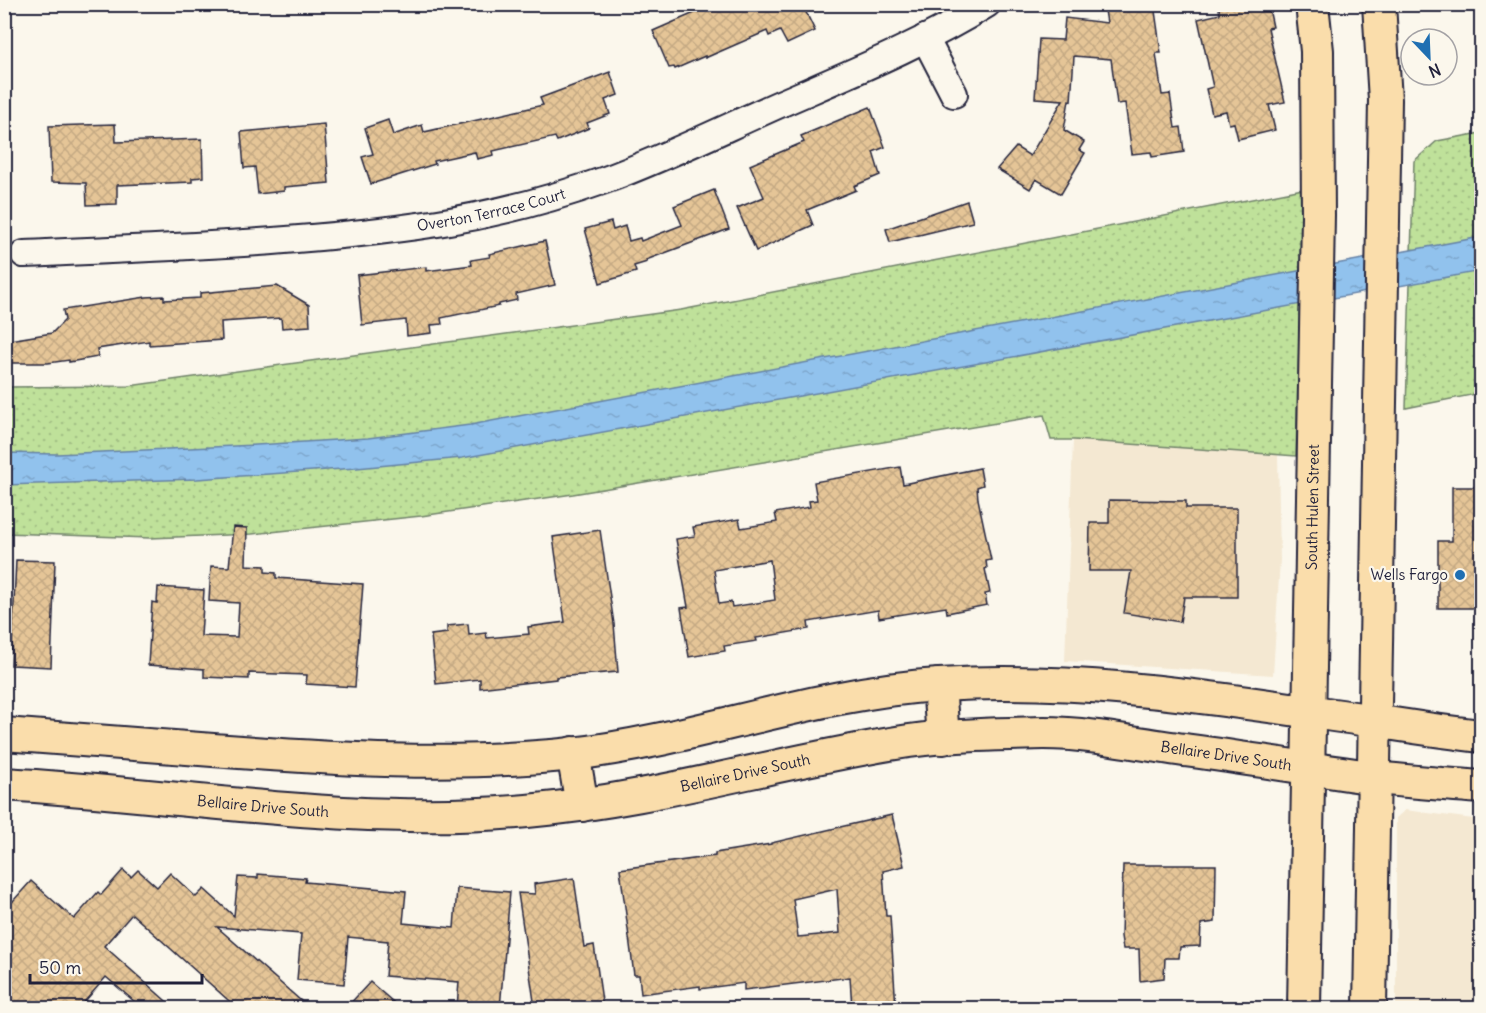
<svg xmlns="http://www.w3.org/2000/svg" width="1486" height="1013" viewBox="0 0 1486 1013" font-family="Delius,sans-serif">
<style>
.built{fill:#f4e8d2}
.park{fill:url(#park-dots);stroke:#70826a;stroke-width:1.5}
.water{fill:url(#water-ripples);stroke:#6582a6;stroke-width:1.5}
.building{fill:url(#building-cross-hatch);stroke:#22223b;stroke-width:1.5;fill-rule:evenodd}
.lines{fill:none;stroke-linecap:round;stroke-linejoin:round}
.minor-casing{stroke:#22223b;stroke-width:30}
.major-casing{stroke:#22223b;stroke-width:36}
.minor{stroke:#fbf7ec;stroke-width:26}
.major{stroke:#faddab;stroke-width:32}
.poi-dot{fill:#1f6fb2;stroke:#fbf7ec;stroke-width:2}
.labels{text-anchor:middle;stroke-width:4.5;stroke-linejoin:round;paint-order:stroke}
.street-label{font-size:15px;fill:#22223b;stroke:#fbf7ec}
.poi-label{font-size:15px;fill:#22223b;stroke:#fbf7ec;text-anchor:end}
</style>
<defs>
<pattern id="park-dots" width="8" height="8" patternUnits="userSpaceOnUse" patternTransform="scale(1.5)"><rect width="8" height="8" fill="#bfe19a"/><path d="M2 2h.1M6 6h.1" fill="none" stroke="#a4c186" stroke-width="1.8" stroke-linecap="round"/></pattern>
<pattern id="water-ripples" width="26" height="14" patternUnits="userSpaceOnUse" patternTransform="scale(1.5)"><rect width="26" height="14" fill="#91c2ed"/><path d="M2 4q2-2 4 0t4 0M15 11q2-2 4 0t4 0" fill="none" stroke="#7da6cc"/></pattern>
<pattern id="building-cross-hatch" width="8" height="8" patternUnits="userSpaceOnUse" patternTransform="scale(1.5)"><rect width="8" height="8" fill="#e5c597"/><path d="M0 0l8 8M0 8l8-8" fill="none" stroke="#c4a983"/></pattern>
</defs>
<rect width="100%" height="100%" fill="#fbf7ec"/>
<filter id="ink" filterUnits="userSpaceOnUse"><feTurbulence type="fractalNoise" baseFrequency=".0167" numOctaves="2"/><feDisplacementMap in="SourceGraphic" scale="12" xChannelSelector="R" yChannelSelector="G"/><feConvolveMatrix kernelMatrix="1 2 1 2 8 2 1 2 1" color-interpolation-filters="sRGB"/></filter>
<g filter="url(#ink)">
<g class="built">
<path d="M 1073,440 L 1278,454 L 1280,560 L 1273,675 L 1065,661 Z"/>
<path d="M 1405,810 L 1481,820 L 1481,1008 L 1396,1008 L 1396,818 Z"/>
</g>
<g class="park">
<path d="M 1481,133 L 1481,393 L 1406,408 L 1414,161 L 1437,141 Z"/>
<path d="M 1303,189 L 1296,456 L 1074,440 L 1051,440 L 1044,415 L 573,494 L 421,516 L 252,534 L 150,538 L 5,533 L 5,387 L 129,386 L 681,310 Z"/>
</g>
<path class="water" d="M 1481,237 L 1481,271 L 462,458 L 357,468 L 197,479 L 5,485 L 5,453 L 57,454 L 256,445 L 368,438 L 470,425 Z"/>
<g class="building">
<path d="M 715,4 L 802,4 L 815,31 L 787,44 L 780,31 L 769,36 L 767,31 L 705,58 L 705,56 L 675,69 L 674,67 L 669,68 L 653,31 Z"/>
<path d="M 1104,4 L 1154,4 L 1161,53 L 1156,53 L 1162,95 L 1170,94 L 1175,128 L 1181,127 L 1184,152 L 1152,157 L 1151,152 L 1132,154 L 1125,103 L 1117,104 L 1111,59 L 1074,56 L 1071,101 L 1069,100 L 1064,130 L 1084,142 L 1079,150 L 1085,153 L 1061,194 L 1036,179 L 1030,189 L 997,169 L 1016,147 L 1030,156 L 1063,100 L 1035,98 L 1039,39 L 1063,40 L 1065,18 L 1107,23 Z"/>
<path d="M 1218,4 L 1268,4 L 1273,27 L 1268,28 L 1285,102 L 1269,105 L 1275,130 L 1238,139 L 1234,123 L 1229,124 L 1226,111 L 1212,114 L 1206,89 L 1213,87 L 1198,19 L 1220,14 Z"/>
<path d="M 610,72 L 618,95 L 605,100 L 610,114 L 587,123 L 589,128 L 557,141 L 555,137 L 493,151 L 494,155 L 477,159 L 475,152 L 434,161 L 435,164 L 371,184 L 362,157 L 373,154 L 365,128 L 388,120 L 393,135 L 422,125 L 424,132 L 543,105 L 540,98 Z"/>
<path d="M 870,107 L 885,147 L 873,152 L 880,175 L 854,186 L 856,190 L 807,210 L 813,225 L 756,251 L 737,208 L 764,197 L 750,165 L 804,142 L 801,136 Z"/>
<path d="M 115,124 L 116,142 L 202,139 L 203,177 L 192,178 L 192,182 L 117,185 L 117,204 L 87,205 L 86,183 L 51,182 L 49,126 Z"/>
<path d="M 324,124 L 329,183 L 284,187 L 284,191 L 258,194 L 255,167 L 244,168 L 241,132 Z"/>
<path d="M 714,190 L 729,229 L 646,260 L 647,262 L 634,266 L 636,272 L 600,283 L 585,229 L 611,222 L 613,230 L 625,226 L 629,241 L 640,238 L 641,241 L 682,225 L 674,206 Z"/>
<path d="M 967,201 L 973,222 L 890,242 L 886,229 Z"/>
<path d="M 545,241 L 555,285 L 516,294 L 517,300 L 499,304 L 499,306 L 441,318 L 442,324 L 431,325 L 432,333 L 407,336 L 406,320 L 362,325 L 357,275 L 426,267 L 426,271 L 472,265 L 471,260 L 490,257 L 489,254 Z"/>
<path d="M 277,286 L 309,305 L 310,326 L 282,328 L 281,318 L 221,322 L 222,340 L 149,345 L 149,341 L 97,349 L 98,357 L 69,362 L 69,360 L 48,363 L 4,363 L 4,341 L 52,333 L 65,320 L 63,310 L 146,297 L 164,296 L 164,300 L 200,298 L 200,293 Z"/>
<path d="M 900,467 L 903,484 L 980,468 L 983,485 L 977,487 L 978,499 L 991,560 L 986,561 L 987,568 L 985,569 L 990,593 L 985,594 L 987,605 L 947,613 L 946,607 L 879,618 L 878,610 L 808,622 L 809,629 L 756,638 L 757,641 L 724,646 L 725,651 L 689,657 L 681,608 L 688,607 L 676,539 L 695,536 L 693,527 L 739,519 L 741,528 L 777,522 L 775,513 L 810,507 L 809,501 L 817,500 L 814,482 ZM 770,560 L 775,600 L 732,607 L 731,602 L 719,604 L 714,570 Z"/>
<path d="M 1452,487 L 1481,487 L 1482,608 L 1438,608 L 1438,541 L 1452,541 Z"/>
<path d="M 1109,500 L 1186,501 L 1186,508 L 1237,508 L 1237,597 L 1184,597 L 1180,622 L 1124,613 L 1131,571 L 1089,571 L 1090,523 L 1109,523 Z"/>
<path d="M 233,527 L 247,528 L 246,565 L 265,566 L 265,572 L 276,573 L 276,578 L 363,584 L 355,687 L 306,684 L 307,675 L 249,673 L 249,679 L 204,677 L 204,669 L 148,665 L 152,602 L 157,603 L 158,587 L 204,590 L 201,636 L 237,637 L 239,603 L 209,601 L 211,566 L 229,567 Z"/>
<path d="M 600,530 L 614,624 L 618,672 L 556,677 L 556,679 L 480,688 L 480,679 L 436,684 L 431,635 L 447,633 L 447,626 L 468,624 L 469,635 L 486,633 L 487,638 L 529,634 L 528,627 L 565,622 L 553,537 Z"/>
<path d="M 16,560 L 55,561 L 51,667 L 11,665 Z"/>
<path d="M 892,815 L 904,866 L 883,871 L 886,916 L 890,916 L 896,1008 L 852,1008 L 850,977 L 744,990 L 744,983 L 700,989 L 700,986 L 641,994 L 639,975 L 634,975 L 620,869 L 715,856 L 715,853 L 771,844 L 771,843 ZM 837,889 L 840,933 L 798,937 L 793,899 Z"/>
<path d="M 1123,865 L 1216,865 L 1215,922 L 1201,924 L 1200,946 L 1180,947 L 1179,958 L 1165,958 L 1164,978 L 1140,981 L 1139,949 L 1123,949 L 1121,936 Z"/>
<path d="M 123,870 L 131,877 L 138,870 L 157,887 L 170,873 L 196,897 L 204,889 L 234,916 L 238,877 L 258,878 L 258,874 L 306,878 L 305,882 L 406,891 L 403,923 L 454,928 L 457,888 L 510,892 L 500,1008 L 457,1007 L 459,982 L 385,976 L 388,941 L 348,937 L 344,984 L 297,980 L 301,934 L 217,927 L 309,1008 L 237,1008 L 132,914 L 104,946 L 174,1008 L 142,1008 L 106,977 L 79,1008 L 4,1008 L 4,911 L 31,881 L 74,919 L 98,892 L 101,895 Z"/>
<path d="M 574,878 L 584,947 L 594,945 L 603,1008 L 535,1008 L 518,893 L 535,894 L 534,884 Z"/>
<path d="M 370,982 L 400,1008 L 346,1008 Z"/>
</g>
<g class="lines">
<g class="minor-casing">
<g id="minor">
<path d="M 925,38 L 954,94"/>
<path id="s1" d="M 24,254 C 162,247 302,244 438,223 C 495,214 552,199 605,180 C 665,158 723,129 782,103 C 851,73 923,44 987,4"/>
</g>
</g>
<g class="major-casing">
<g id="major">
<path d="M 939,685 L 943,738"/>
<path d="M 4,734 C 74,740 144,745 213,750 C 332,759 453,767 572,754 C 696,740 814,692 939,685 C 1064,677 1188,694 1311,712 C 1368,719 1424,730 1482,736"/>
<path d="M 573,753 L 582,805"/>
<path id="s2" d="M 4,784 C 178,794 352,827 527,811 C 657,800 781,760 909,741 C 953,735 999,734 1044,733 C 1091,733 1145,745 1192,751 C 1251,759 1310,769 1370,777 C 1407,782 1444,784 1482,787"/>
<path id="s3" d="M 1304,1008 L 1318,215 L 1317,51 L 1312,4"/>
<path d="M 1370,1008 L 1385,100 L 1379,4"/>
</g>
</g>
<use href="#minor" class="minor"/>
<use href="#major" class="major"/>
</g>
</g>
<circle class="poi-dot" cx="1460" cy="575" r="6"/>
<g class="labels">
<g class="street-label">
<text dy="5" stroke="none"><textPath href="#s1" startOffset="470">Overton Terrace Court</textPath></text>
<text dy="5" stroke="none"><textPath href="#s3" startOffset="501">South Hulen Street</textPath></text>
<text dy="5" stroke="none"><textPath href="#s2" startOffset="1232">Bellaire Drive South</textPath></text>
<text dy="5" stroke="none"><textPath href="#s2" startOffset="746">Bellaire Drive South</textPath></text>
<text dy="5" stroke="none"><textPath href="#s2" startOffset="260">Bellaire Drive South</textPath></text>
</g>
<g class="poi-label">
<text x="1448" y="580">Wells Fargo</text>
</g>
</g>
<rect width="1486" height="1013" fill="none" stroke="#fbf7ec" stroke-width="24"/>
<rect x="12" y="12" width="1462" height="989" fill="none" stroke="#22223b" stroke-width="2" filter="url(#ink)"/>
<g transform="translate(1429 57) rotate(157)"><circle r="28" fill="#fbf7ec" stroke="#a4a2a5" stroke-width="1.5"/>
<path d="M0-4.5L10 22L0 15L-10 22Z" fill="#1f6fb2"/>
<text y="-9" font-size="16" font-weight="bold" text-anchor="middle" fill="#22223b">N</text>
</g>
<path d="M30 974v9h172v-9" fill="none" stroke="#22223b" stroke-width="3"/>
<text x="39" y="974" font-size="18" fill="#22223b" stroke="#fbf7ec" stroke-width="4.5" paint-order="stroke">50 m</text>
</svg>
